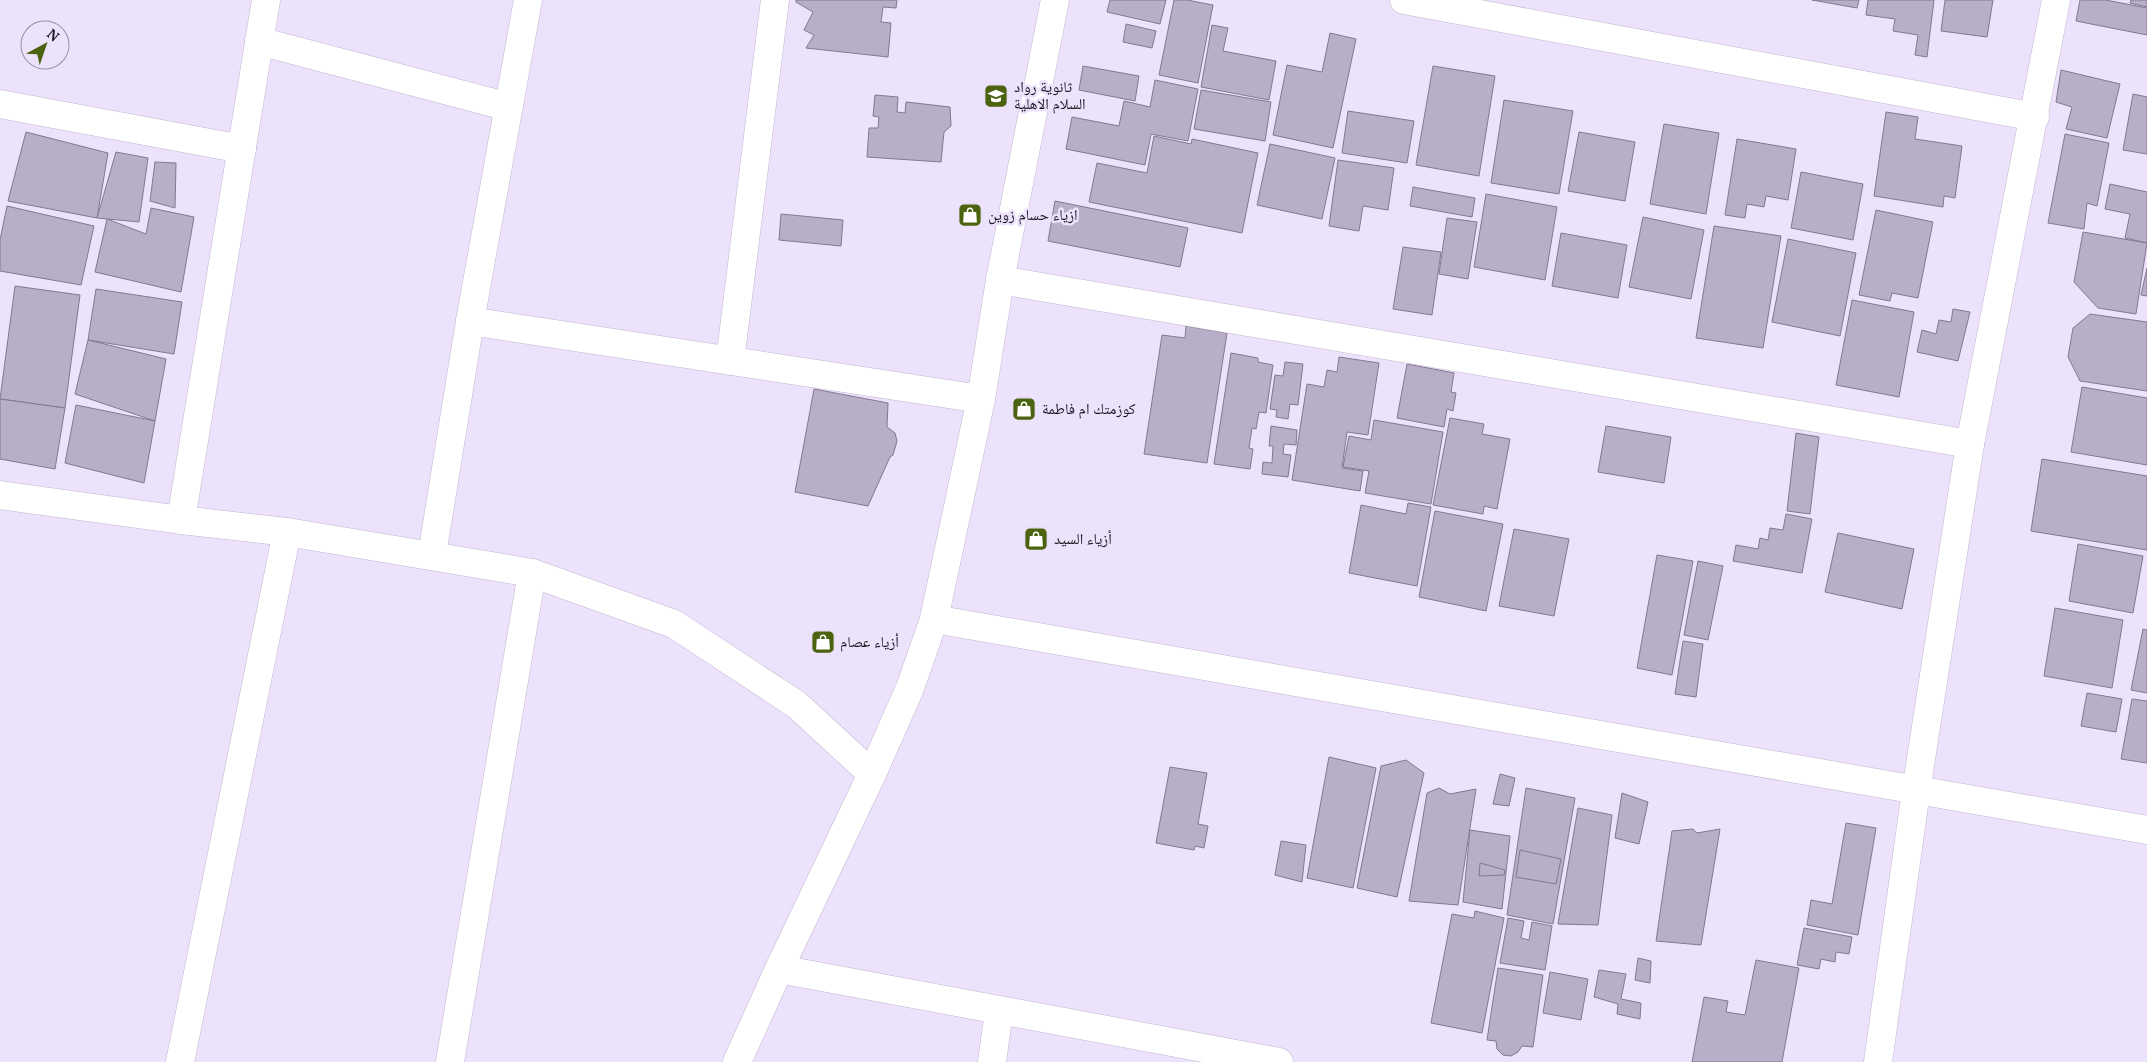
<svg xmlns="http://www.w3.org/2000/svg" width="2147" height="1062" viewBox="0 0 2147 1062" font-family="'PT Serif','Noto Naskh Arabic',serif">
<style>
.building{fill:#b8aec7;stroke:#82788f}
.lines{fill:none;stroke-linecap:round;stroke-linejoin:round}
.minor-casing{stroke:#c1b6cf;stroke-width:29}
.minor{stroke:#fff;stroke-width:28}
.labels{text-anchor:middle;stroke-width:5;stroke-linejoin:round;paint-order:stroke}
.poi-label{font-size:15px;fill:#18141d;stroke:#ede2fc;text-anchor:start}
</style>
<rect width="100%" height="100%" fill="#ede2fc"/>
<g class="building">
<path d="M 796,0 L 897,0 L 896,8 L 883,7 L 881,22 L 891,23 L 888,57 L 806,48 L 814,35 L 804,30 L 813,12 L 796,2 Z"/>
<path d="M 1110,0 L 1166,0 L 1160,24 L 1107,12 Z"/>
<path d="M 1174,0 L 1187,0 L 1213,5 L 1198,83 L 1159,75 Z"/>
<path d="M 1812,0 L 1859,0 L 1857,8 Z"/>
<path d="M 1868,0 L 1934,0 L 1927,57 L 1915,55 L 1918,35 L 1893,31 L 1895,19 L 1866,15 Z"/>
<path d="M 1945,0 L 1993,0 L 1987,37 L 1941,31 Z"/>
<path d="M 2080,0 L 2106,0 L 2147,8 L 2147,35 L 2076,21 Z"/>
<path d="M 2131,0 L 2147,0 L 2147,7 L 2130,3 Z"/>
<path d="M 1126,24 L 1156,31 L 1152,48 L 1123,42 Z"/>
<path d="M 1212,25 L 1228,28 L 1223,51 L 1276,61 L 1269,100 L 1201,87 Z"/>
<path d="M 1330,33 L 1356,39 L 1333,148 L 1273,135 L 1287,65 L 1322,72 Z"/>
<path d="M 1083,66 L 1139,76 L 1135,101 L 1079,90 Z"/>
<path d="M 1433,66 L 1495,76 L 1479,176 L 1416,165 Z"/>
<path d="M 2061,70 L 2120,84 L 2107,138 L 2066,129 L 2072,107 L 2056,102 Z"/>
<path d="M 1155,80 L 1198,89 L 1188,141 L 1151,134 L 1145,165 L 1066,149 L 1072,117 L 1119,126 L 1124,101 L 1150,107 Z"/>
<path d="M 1201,90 L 1271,102 L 1265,141 L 1194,129 Z"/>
<path d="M 2133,94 L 2147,97 L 2147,154 L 2123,150 Z"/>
<path d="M 875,95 L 898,97 L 897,112 L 905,113 L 906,102 L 950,107 L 951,126 L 944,132 L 941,162 L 867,157 L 869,128 L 878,128 L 879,117 L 873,116 Z"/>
<path d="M 1504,100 L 1573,111 L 1559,194 L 1491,183 Z"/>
<path d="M 1348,111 L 1414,121 L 1407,163 L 1342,153 Z"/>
<path d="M 1886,112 L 1918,117 L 1915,139 L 1962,146 L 1955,198 L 1944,196 L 1943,207 L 1874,196 Z"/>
<path d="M 1664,124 L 1719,133 L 1706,214 L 1650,204 Z"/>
<path d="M 26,132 L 108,153 L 97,218 L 8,201 Z"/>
<path d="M 1579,132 L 1635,142 L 1625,201 L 1568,191 Z"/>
<path d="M 2065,134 L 2109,143 L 2097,206 L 2087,203 L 2084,229 L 2048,223 Z"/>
<path d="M 1154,136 L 1191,144 L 1192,139 L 1258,153 L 1242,233 L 1089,202 L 1097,163 L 1147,173 Z"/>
<path d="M 1737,139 L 1796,149 L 1788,200 L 1766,196 L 1764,207 L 1747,204 L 1745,218 L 1725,215 Z"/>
<path d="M 1270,144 L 1335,158 L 1322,219 L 1257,205 Z"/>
<path d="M 116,152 L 148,158 L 139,222 L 97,218 Z"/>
<path d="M 1338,160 L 1394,168 L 1388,210 L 1363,206 L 1359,231 L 1329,226 Z"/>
<path d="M 155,162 L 176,163 L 175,208 L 150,201 Z"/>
<path d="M 1801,172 L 1863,184 L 1853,240 L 1791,228 Z"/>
<path d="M 2110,184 L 2147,192 L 2147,243 L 2125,238 L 2130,214 L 2105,209 Z"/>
<path d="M 1413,187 L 1475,198 L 1472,217 L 1410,206 Z"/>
<path d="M 1486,194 L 1557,207 L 1545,280 L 1474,267 Z"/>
<path d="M 1055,201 L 1188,228 L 1180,267 L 1048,241 Z"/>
<path d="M 7,206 L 94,226 L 81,285 L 0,271 L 0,240 Z"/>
<path d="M 151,208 L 194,217 L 181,292 L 95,272 L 107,219 L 146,234 Z"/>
<path d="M 1876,210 L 1933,222 L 1918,298 L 1892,293 L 1890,301 L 1859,295 Z"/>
<path d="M 781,214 L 843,220 L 841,246 L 779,240 Z"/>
<path d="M 1643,217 L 1704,230 L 1691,299 L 1629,287 Z"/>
<path d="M 1447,218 L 1477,222 L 1468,279 L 1439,274 Z"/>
<path d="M 1714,226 L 1781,236 L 1763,348 L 1696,338 Z"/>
<path d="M 2083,232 L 2147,243 L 2136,314 L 2098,308 L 2074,282 Z"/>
<path d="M 1561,233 L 1627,245 L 1618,298 L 1552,286 Z"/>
<path d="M 1788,239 L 1856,253 L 1840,336 L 1772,322 Z"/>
<path d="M 1403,247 L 1441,252 L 1432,315 L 1393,309 Z"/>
<path d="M 2147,268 L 2147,296 L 2141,295 Z"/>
<path d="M 15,286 L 80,295 L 65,408 L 0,399 Z"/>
<path d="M 96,289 L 182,302 L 174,354 L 88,340 Z"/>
<path d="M 1852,300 L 1914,312 L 1899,397 L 1836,385 Z"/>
<path d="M 1953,309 L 1970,312 L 1958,361 L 1917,352 L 1922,330 L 1936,334 L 1939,320 L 1951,322 Z"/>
<path d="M 2090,314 L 2147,322 L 2147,391 L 2080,381 L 2068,357 L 2073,328 Z"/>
<path d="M 1186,326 L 1227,333 L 1207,463 L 1144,454 L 1162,335 L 1185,338 Z"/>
<path d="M 88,340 L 166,359 L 155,421 L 75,394 Z"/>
<path d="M 1231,353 L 1258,358 L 1258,362 L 1273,365 L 1266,413 L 1259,412 L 1256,429 L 1252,428 L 1249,448 L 1253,449 L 1250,469 L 1214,464 Z"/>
<path d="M 1339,357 L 1379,363 L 1368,435 L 1347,432 L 1342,468 L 1363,471 L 1360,491 L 1292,480 L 1307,384 L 1324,387 L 1327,370 L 1337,372 Z"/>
<path d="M 1285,362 L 1303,364 L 1298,405 L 1290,404 L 1288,419 L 1276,417 L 1277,410 L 1270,409 L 1275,375 L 1283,376 Z"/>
<path d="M 1407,364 L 1454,373 L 1451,392 L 1456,393 L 1453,411 L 1447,409 L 1444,427 L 1397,418 Z"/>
<path d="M 2082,387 L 2147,398 L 2147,465 L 2071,452 Z"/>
<path d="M 814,389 L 888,403 L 887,427 L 895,433 L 897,441 L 893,455 L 890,457 L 868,506 L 795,492 Z"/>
<path d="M 0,399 L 65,408 L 55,469 L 0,459 Z"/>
<path d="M 76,405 L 155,421 L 144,483 L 65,463 Z"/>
<path d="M 1450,418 L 1484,424 L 1482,434 L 1510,439 L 1497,509 L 1484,506 L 1483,514 L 1433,505 Z"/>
<path d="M 1374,420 L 1443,432 L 1431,504 L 1365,493 L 1369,471 L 1343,467 L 1349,436 L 1371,440 Z"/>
<path d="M 1271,426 L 1297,430 L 1296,445 L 1284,444 L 1283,454 L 1291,455 L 1288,477 L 1262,474 L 1263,462 L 1272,463 L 1273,446 L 1269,446 Z"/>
<path d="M 1606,426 L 1671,437 L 1664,483 L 1598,472 Z"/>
<path d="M 1796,433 L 1819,437 L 1810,514 L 1787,511 Z"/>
<path d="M 2042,459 L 2147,476 L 2147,550 L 2031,531 Z"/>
<path d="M 1408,503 L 1431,507 L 1417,586 L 1349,573 L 1361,505 L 1406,514 Z"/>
<path d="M 1435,511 L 1503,524 L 1486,611 L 1419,597 Z"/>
<path d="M 1786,514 L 1812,519 L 1802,573 L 1733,561 L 1736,545 L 1758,549 L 1760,538 L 1768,540 L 1770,528 L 1783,530 Z"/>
<path d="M 1514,529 L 1569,539 L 1554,616 L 1499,606 Z"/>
<path d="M 1838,533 L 1914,549 L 1902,609 L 1825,592 Z"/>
<path d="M 2078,544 L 2143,556 L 2133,613 L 2069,601 Z"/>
<path d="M 1657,555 L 1693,561 L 1672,675 L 1637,668 Z"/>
<path d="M 1698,561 L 1723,566 L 1708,640 L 1684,635 Z"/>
<path d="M 2055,608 L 2123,620 L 2112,688 L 2044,676 Z"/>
<path d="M 2143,629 L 2147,630 L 2147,693 L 2131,690 Z"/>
<path d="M 1683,641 L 1703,644 L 1696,697 L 1675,694 Z"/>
<path d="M 2087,693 L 2122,699 L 2116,732 L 2081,726 Z"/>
<path d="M 2132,699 L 2147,701 L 2147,763 L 2121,759 Z"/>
<path d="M 1329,757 L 1376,768 L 1353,888 L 1307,878 Z"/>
<path d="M 1406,760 L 1424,773 L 1397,897 L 1357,888 L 1381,766 Z"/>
<path d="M 1170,767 L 1207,773 L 1198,824 L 1208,826 L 1204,848 L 1195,846 L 1194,850 L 1156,843 Z"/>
<path d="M 1500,774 L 1515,778 L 1509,806 L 1493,804 Z"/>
<path d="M 1439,788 L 1450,794 L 1476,789 L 1458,905 L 1409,901 L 1427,793 Z"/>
<path d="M 1526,788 L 1575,798 L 1553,924 L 1507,915 Z"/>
<path d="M 1622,793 L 1648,802 L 1639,844 L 1615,838 Z"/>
<path d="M 1578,808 L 1612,815 L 1598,925 L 1558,924 Z"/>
<path d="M 1846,823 L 1876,828 L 1858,935 L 1807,925 L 1811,900 L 1832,904 Z"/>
<path d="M 1693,829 L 1697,833 L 1720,829 L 1701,945 L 1656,941 L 1672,831 Z"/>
<path d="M 1470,830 L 1510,836 L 1502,909 L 1463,902 Z"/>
<path d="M 1281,841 L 1306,845 L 1302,882 L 1275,875 Z"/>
<path d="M 1520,850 L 1561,859 L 1556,884 L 1516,877 Z"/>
<path d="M 1480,863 L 1505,870 L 1504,875 L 1479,876 Z"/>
<path d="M 1475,911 L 1504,918 L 1482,1033 L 1431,1023 L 1452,914 L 1474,918 Z"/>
<path d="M 1508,918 L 1524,921 L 1521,938 L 1529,940 L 1532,922 L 1552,926 L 1545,970 L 1500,963 Z"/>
<path d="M 1804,928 L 1852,937 L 1849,954 L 1836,952 L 1835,962 L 1821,959 L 1819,969 L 1797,965 Z"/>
<path d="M 1638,958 L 1651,961 L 1650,983 L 1635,980 Z"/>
<path d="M 1756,960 L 1799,968 L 1782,1062 L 1692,1062 L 1704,997 L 1728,1001 L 1726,1012 L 1745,1015 Z"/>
<path d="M 1498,968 L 1543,975 L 1533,1047 L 1522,1046 L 1518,1052 L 1511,1056 L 1503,1055 L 1497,1049 L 1496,1041 L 1487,1040 Z"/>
<path d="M 1599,970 L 1626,974 L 1621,999 L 1641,1003 L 1640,1019 L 1617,1014 L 1618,1004 L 1594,997 Z"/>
<path d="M 1550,972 L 1588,979 L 1581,1020 L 1543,1013 Z"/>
</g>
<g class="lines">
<g class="minor-casing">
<g id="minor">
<path d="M 1404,0 L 2035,117"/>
<path d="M 259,41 L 509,107"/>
<path d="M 0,104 L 242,149"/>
<path d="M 1000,280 L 1970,444"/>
<path d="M 470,321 L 981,399"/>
<path d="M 730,361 L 775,0"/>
<path d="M 0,495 L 181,520 L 287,532 L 532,573 L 674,624 L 797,705 L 872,774"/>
<path d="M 181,520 L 266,0"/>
<path d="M 432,555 L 470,321 L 528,0"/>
<path d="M 934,619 L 2147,830"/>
<path d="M 779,969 L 1279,1062"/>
<path d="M 180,1062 L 287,532"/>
<path d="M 450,1062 L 532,573"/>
<path d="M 737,1062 L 779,969 L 872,774 L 910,688 L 934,619 L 981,399 L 1000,280 L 1055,0"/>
<path d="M 992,1062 L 999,1011"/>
<path d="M 1878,1062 L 1916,791 L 1970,444 L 2056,0"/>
</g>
</g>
<use href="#minor" class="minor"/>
</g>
<defs>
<g id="school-square" transform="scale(1.25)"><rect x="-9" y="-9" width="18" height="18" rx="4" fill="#4b620e" stroke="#ede2fc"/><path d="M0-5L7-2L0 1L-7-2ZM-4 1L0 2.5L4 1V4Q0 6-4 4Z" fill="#fff"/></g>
<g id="shop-square" transform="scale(1.25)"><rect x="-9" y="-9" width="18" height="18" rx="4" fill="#4b620e" stroke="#ede2fc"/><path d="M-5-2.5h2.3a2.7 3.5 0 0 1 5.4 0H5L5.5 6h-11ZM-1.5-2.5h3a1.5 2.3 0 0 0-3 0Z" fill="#fff"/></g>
</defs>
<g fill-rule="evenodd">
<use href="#school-square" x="996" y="96"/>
<use href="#shop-square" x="970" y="215"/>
<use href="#shop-square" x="1024" y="409"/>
<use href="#shop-square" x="1036" y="539"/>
<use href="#shop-square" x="823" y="642"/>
</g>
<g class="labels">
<g class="poi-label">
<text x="1014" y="92">ثانوية رواد<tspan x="1014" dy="17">السلام الاهلية</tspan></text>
<text x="988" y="220">ازياء حسام زوين</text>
<text x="1042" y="414">كوزمتك ام فاطمة</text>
<text x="1054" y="544">أزياء السيد</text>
<text x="840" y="647">أزياء عصام</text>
</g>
</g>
<g transform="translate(45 45) rotate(40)"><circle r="24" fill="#ede2fc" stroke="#9890a3"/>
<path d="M0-4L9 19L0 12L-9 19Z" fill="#4b620e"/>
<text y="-8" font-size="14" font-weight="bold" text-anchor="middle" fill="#18141d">N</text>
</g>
</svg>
